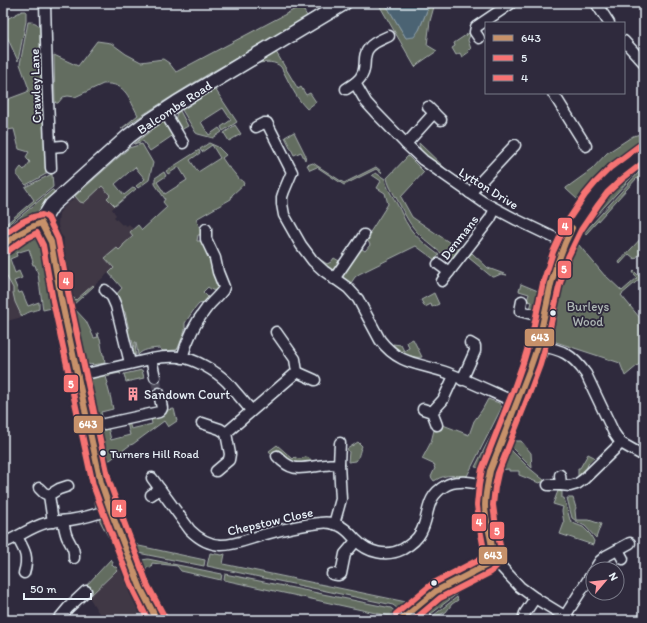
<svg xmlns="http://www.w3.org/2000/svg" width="647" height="623" viewBox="0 0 647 623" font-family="Itim,sans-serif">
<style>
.built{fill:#413845}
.green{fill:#646d60;stroke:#a6afac}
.water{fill:#4b6473;stroke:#8a9ca8}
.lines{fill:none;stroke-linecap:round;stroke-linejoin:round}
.minor-tunnel{stroke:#4b4859;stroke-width:10;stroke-dasharray:10 5;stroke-linecap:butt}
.minor-casing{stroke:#e8f1f8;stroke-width:13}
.tertiary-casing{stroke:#e8f1f8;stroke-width:16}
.secondary-casing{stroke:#e8f1f8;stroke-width:17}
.minor{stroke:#2f2a3d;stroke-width:10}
.tertiary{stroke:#2f2a3d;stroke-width:13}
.secondary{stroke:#2f2a3d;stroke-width:14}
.bus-1-casing{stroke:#2f2a3d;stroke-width:9}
.bus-2-casing{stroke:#2f2a3d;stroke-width:9}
.bus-3-casing{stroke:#2f2a3d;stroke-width:9}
.bus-1{stroke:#c7916a;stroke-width:6}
.bus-2{stroke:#f67373;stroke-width:6}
.bus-3{stroke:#f67373;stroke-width:6}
.bus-dot{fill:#e8f1f8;stroke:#2f2a3d;stroke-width:1.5}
.labels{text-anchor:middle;stroke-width:3.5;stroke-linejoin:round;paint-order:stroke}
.bus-label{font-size:12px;fill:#e8f1f8;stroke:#2f2a3d;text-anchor:start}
.street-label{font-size:13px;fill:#e8f1f8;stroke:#2f2a3d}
.park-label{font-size:13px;fill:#adb6b4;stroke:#2f2a3d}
.poi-label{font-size:13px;fill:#e8f1f8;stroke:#2f2a3d;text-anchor:start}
.line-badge{stroke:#2f2a3d;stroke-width:1.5}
.badge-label{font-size:11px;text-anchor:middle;font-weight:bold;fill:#fff}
</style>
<rect width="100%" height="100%" fill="#2f2a3d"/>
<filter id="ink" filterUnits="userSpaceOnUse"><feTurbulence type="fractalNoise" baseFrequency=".025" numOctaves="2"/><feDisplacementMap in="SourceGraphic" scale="8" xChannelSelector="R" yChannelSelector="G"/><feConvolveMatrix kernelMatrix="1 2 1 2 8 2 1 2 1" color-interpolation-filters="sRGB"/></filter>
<g filter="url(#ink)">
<g class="built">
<path d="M 101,174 L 120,201 L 112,209 L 116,215 L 114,217 L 122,225 L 123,224 L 127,226 L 129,224 L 133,229 L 130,232 L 133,235 L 123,245 L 124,246 L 119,250 L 117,248 L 114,268 L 70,307 L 66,287 L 61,255 L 64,238 L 60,234 L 58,225 L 59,213 L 63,208 Z"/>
<path d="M 3,270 L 13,288 L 13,293 L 15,302 L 22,317 L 3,322 Z"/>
<path d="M 118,569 L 128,570 L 151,620 L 103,620 L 89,597 Z"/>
</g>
<g class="green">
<path d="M 329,3 L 334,3 C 301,23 266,40 233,60 C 195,81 158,105 121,129 L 138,115 C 129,100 127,82 103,84 L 75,97 L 68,96 L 63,97 L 58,103 L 56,103 L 55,102 L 54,55 L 78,66 L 97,41 L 111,43 L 126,54 L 141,62 L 163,59 L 169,63 L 176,72 L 301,6 L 307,16 Z"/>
<path d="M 378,3 L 385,3 L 406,38 L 419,30 L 430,3 L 435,3 L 430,21 L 427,45 L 437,51 L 418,64 L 415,67 Z"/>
<path d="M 22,11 L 26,11 L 26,21 L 18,61 L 3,28 L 3,21 Z"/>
<path d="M 28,22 C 33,22 37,22 40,28 L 46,174 L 26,185 C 24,183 23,182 22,180 C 16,175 15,174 21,167 L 24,170 L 30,162 L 27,159 L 26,157 L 29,152 L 19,149 L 14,129 L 7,130 L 8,136 L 3,137 L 3,101 L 27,92 L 29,89 L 20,64 Z"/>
<path d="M 469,33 L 470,35 L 468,40 L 471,49 L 468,50 L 469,52 L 462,57 L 460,53 L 456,55 L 452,48 L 455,46 L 454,43 Z"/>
<path d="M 276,52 L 298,89 L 301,87 L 306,95 L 310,93 L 316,102 L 307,109 C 295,97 289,82 281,67 C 275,61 267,62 259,63 Z"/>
<path d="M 215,89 L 237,122 L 223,131 L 221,127 L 231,120 L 223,108 L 201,122 L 209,135 L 219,128 L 222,132 L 213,138 L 198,134 L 196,133 L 182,110 Z"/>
<path d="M 180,111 L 188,126 L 181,130 L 179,130 L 175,120 L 177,113 Z"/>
<path d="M 164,122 L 166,123 L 173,134 L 172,136 L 150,151 L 143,141 L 134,144 L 153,129 Z"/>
<path d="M 235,125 L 241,134 L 229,141 L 224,133 Z"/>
<path d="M 294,132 L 306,156 L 305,160 L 301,152 L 294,155 L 285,137 Z"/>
<path d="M 644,133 L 644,145 C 623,161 606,174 589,194 L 587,193 L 581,201 L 578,200 L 566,189 L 566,188 L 591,170 L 607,153 L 633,136 Z"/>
<path d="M 209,143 L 218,147 L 226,155 L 222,158 L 229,168 L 230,168 L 240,180 L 242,180 L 244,184 L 232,195 L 231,199 L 196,219 L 202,233 L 200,235 L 198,235 L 197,241 L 203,241 L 213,263 L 220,288 L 217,291 L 212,290 L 208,287 L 203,292 L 208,297 L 207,303 L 205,302 L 203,303 L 199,304 L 193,311 L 185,323 L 185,331 L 178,348 L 176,350 L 163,351 L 159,348 C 151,349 143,349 138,355 L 136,342 L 135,342 L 136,355 L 133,356 L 131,352 L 134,348 L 132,340 L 128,339 L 126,333 L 129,330 L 125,312 L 121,310 L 115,296 L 122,288 L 109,273 L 114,268 L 105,258 L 117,248 L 119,250 L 123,246 L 123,245 L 133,236 L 130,232 L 138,225 L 142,230 L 167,207 L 163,202 L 165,199 L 155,184 L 155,178 L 164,172 L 166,176 L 157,182 L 165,194 L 187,180 L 179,167 L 168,174 L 166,171 L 199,150 L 200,153 L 190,160 L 198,172 L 220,158 L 212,145 L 202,152 L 200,149 Z"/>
<path d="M 419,143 L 449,172 L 449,173 C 439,166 419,156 419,143 Z"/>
<path d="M 142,144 L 153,163 L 149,180 L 138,188 L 136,186 L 145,179 L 135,167 L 115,184 L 124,195 L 134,187 L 136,189 L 115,206 L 107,198 L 110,195 L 102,186 L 84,203 L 80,202 L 75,196 L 129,148 Z"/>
<path d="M 408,156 L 424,172 L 401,197 L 412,217 L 459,249 L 452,258 C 446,258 441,253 436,249 C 426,241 415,232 408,220 C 405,215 402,209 399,203 C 395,195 389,188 387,178 Z"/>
<path d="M 313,163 L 344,183 L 376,167 L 382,172 L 381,173 L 376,169 L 344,185 L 317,167 L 310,170 L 307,165 Z"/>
<path d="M 633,168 L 639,169 L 582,231 C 581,229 579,229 580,226 C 581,216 618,176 627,170 C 629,169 631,168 633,168 Z"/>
<path d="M 643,169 L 644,170 L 644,184 L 637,178 L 586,234 L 584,233 L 639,172 Z"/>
<path d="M 376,173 L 385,179 C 387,189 392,195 397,204 C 401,211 404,220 409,227 C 417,238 428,247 439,255 L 435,260 L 416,246 L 359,274 L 355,277 L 351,283 L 343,278 L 342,274 L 359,250 L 362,249 L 365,251 L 370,245 L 367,239 L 367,237 L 388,204 L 385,193 L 377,188 L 381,181 L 372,175 Z"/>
<path d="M 52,174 L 53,187 L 5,227 L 3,224 L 3,221 L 6,224 L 34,200 L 25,187 Z"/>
<path d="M 52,190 L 53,190 L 55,193 L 46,202 L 39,213 L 35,215 L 21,223 L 3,237 L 3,231 Z"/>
<path d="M 644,235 L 644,249 L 635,259 L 629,254 L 620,264 L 619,262 Z"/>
<path d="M 33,238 C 39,241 42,243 45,248 L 55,302 L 52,308 L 43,310 L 38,274 L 35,265 L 33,265 L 32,262 L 33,262 L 29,249 L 16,253 L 17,256 L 10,259 L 15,273 L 19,271 L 22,278 L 14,281 L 19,293 L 22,292 L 28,306 L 39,302 L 39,309 C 33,311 26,312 22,317 L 15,302 L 13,293 L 13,288 L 3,270 L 3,256 L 25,240 Z"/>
<path d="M 573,238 L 605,276 L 606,276 L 622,291 L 637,278 L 633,272 L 634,271 L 639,276 L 644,272 L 644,275 L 642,277 L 621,295 L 644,323 L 644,360 L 625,376 L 620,363 L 553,341 L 549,337 L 546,331 L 555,290 L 560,270 Z"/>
<path d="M 472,253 L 488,268 L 507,275 L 501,274 L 494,277 L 492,277 L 469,258 L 468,257 Z"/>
<path d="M 550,255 L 554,257 L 544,291 L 542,290 L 547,257 Z"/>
<path d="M 318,258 L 327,264 L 331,262 L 334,258 L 341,262 L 334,271 L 332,271 Z"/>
<path d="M 521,284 L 538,291 L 534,310 L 530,309 L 532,302 L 527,301 L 529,294 L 519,291 Z"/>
<path d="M 93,285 L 94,286 L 72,306 L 86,321 L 94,338 L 98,337 L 97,333 L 98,333 L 99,338 L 100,338 L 103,355 L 104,355 L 105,363 C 98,364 88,367 83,361 L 73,324 L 70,309 L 72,306 L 70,302 L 72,296 L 76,300 Z"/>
<path d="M 434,293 L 439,304 L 432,307 L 431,304 L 425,307 L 421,300 Z"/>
<path d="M 535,320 L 536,323 L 536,328 L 527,362 L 518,385 L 516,388 L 512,391 Z"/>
<path d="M 413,339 L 422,357 C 412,359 398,352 393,344 L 401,345 L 404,351 L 409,348 L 407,342 Z"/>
<path d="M 549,352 L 549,353 L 530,392 L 529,392 L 528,389 L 538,360 L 543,355 Z"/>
<path d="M 142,370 L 144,378 L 126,382 L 124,374 Z"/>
<path d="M 118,372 L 121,374 L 120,374 L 120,373 L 110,375 L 110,376 L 106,377 L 108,383 L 107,384 L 111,399 L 111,400 L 113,409 L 101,412 L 104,428 L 108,427 L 111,440 L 130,435 L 127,423 L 129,422 L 131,429 L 152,424 L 151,418 L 165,414 L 167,412 L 167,410 L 174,409 L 177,421 L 168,427 L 164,421 L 133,444 L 130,445 L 110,460 L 107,460 C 105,478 121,514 127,532 L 131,539 L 139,546 L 205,560 L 204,566 L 143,554 L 138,552 L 128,540 L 108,486 L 104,467 L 104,454 L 103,449 L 98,441 L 88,390 L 89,380 L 91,378 Z"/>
<path d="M 488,399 L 499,403 L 502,407 L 467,476 C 453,477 449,472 434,481 L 431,477 L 435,468 L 434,467 L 435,465 L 422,459 L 431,442 L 434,430 L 443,425 L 469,435 L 474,421 L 482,410 Z"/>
<path d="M 505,408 L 506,410 L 506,415 L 485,469 L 475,467 Z"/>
<path d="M 513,441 L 521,441 L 531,453 L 532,468 L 511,447 Z"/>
<path d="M 358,442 L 362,446 C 359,452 359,458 356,461 L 348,462 L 349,452 L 347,449 Z"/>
<path d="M 277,445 L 293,459 L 295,457 C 304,464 303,449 315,464 L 306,466 L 290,461 L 281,454 L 278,449 L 275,451 L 276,453 L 274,457 L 269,451 Z"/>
<path d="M 510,449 L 528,467 L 545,481 L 539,483 L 519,475 L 519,471 L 509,471 L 509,469 L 500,470 L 508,451 Z"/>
<path d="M 588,454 L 594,457 L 594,458 L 588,464 L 586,470 L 578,476 L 578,468 L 580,468 Z"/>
<path d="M 94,472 L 101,499 L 100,502 L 96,508 L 90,473 Z"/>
<path d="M 558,491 L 562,491 L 562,498 L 564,498 L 570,520 L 575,524 L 583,527 L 590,534 L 594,541 L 593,545 L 560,534 L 564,523 L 562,511 L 563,507 L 553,504 Z"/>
<path d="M 567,498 L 573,498 L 576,508 L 575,510 L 576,520 L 589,520 L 601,524 L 596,538 L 585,526 L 579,523 L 572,518 Z"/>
<path d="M 98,517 L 107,520 L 114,533 L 111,535 L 111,537 L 109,538 Z"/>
<path d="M 210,553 L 222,555 L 225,554 L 223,564 L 411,603 C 401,612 403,613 393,605 L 207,566 Z"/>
<path d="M 111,559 L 113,562 L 112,565 L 114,567 L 116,567 L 118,569 L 89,597 L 84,588 Z"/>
<path d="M 148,559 L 222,574 L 221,580 L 181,571 L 177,566 L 152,563 L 151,568 L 147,567 L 145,577 L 156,596 L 152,598 L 139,567 L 139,563 L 142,560 Z"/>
<path d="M 225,574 L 391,608 L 398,614 L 394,617 L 224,580 Z"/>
<path d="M 479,574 L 480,576 L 431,614 L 429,611 L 429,607 L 434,600 L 451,589 Z"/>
<path d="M 457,597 L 458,600 L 452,604 L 446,612 L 434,617 L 434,615 Z"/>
</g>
<path class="water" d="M 385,3 L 430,3 L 419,30 L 414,37 L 406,38 Z"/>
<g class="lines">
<path class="minor-tunnel" d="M 155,377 L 159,393"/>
<g class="minor-casing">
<g id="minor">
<path d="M 45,3 L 47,77 L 51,168"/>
<path d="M 596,3 L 609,23"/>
<path d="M 389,36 C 383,39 373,42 369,48 C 360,58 371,71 355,83 L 366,102 L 375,112 L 406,144"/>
<path d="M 479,38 L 475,32 L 476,27 L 510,4"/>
<path d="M 624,41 L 644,63"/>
<path d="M 346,89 L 355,83"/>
<path d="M 553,93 L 586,146"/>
<path d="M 428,107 L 441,120"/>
<path d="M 164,111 L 183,143"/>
<path d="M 434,113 L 406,144 L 423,160 L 483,202 L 517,220 L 565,243"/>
<path d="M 256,127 L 264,123 L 267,123 L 292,172 L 284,191 L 282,197 L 282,204 L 284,215 L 301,245 L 313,261 L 324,271 L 348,288 L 358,299 L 380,340 C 400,366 421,363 448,373 C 471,382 494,393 517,403"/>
<path d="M 51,147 L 62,146"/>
<path d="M 470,193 L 515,145"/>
<path d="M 438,264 L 449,272"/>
<path d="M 334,279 L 364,235"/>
<path d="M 442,281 L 490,219 L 495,209"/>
<path d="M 105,290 L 112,297 L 116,306 L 130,363"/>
<path d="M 522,301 L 520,311 L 544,317"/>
<path d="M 538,345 C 562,350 571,353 586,374 L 614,433 L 621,443 L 644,456"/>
<path d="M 182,358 C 187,340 194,324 206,309 C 211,302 218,297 223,290 L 224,287 L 218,272 L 215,258 L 206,239 L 206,229"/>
<path d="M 151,359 L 155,377"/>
<path d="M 297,372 L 315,380"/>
<path d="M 77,376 L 151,359 C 161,357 170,356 180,357 C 195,359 216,371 227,382 C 235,391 243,401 251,410"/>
<path d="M 462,380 L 475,351 L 475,346 L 470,343"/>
<path d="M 423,409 L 432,412 L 437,425"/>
<path d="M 432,412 L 443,400 L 454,376"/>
<path d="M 202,423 L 220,429 L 226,433"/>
<path d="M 104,424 L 159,412 L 161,410 L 162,408 L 159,393"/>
<path d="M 277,456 C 291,471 298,469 317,466 C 324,465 332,464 339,464 L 340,443"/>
<path d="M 216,471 L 229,460 L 230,454 L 226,433 L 297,372 L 295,359 L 276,332"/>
<path d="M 560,475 L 561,485"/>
<path d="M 152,478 L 190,530 C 216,556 237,542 266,534 C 283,529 302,525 320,523 C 326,522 334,523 340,526 C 347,529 351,535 356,540 C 368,553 387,557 403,549 C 410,545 417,540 421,532 C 430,515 425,497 445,486 C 450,483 455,482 460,482 C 469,481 478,484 487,486"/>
<path d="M 548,485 L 561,485 L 570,486 L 577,484 L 584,479 L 621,443"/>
<path d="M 39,488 L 44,493 L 49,495"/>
<path d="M 151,495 L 160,489"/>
<path d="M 63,521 C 64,526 65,532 67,537 C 71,545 75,549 74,558"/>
<path d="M 53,522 L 49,495 L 59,489 L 68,486"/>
<path d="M 334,524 L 341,499 L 339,464"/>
<path d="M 17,537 C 25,551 29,557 24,573"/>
<path d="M 3,543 C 18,538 30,527 46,523 C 54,521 62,521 70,520 C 84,518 97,514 110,509"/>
<path d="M 618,550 L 623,559"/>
<path d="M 493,558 L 520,587 L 535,598 L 571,620"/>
<path d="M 595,569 L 600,561 L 606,556 L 630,543"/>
<path d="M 332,574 L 338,575 L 341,574 L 345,554 L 356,541"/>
<path d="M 417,608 L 428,620"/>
<path d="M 565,616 L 593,572"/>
<path d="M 58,620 L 68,608 L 86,591"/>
<path d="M 401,620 L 436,591 L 455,581 L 482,567 L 487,565 L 493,558 L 493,551 L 488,528 L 485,505 L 487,486 L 490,471 C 506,430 524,389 537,347 C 543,327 546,305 551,285 C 561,243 581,206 613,176 C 622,167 633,160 644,152"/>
<path d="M 523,620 L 525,613 L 535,598"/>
</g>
</g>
<g class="tertiary-casing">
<path id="tertiary" d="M 41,223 L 46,232 L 51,242 L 61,299 L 101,483 L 110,509 L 141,589 L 157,620"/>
</g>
<g class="secondary-casing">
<path id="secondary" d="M 3,245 C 17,234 24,228 41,223 L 52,205 L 129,136 L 145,124 L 177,103 L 344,3"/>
</g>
<use href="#minor" class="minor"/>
<use href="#tertiary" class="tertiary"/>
<use href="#secondary" class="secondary"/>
<g class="bus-1-casing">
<g id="bus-1">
<path d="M 41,223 L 51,242 L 61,299 L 101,483 L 110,509 L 141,589 L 157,620"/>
<path d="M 3,245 C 15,236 26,228 41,223"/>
<path d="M 401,620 L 436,591 L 487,565 L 493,558 C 493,540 485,523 485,505 C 485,494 488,482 490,471 L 529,371 L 538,345 L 551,284 L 556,267 L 565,243 L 572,228"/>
</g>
</g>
<g class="bus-2-casing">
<g id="bus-2">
<path d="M 8,251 L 25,239 L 37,233 L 43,245 L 53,301 L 93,485 L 103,512 L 134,592 L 148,620"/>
<path d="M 414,620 L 440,598 L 491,572 L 500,562 L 501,559 L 501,550 L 496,527 L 493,505 L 495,487 L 498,473 L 528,397 L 540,365 L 547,341 L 559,287 L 568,257 L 581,230 L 598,205 L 607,193 L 622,179 L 644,162"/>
</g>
</g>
<g class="bus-3-casing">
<g id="bus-3">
<path d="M 3,235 L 22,222 L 33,217 L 42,215 L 45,216 L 48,218 L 58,239 L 69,297 L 109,481 L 118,506 L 148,586 L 164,616"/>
<path d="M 396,614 L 432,584 L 482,558 L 485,555 L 480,529 L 477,505 L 479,485 L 482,469 L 513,391 L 524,360 L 533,330 L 543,283 L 553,252 L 567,222 L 585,195 L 596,182 L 611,167 L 639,146"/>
</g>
</g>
<use href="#bus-1" class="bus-1"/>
<use href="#bus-2" class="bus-2"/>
<use href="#bus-3" class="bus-3"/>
</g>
</g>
<defs>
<g id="building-bare" transform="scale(1.08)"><path d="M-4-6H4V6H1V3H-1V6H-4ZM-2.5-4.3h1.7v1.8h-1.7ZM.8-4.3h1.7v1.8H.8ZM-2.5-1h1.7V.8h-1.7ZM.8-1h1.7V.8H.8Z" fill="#ff9aa2" stroke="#2f2a3d" stroke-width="2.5" paint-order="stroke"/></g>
</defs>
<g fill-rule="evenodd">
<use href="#building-bare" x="133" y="394"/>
</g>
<g class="bus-dot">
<circle cx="553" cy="313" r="3.5"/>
<circle cx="103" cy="453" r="3.5"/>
<circle cx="434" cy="583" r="3.5"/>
</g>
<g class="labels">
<g class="bus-label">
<text x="110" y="458">Turners Hill Road</text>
</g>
<g class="street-label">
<text transform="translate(35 86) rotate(-92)" y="5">Crawley Lane</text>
<text transform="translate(174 107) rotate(-33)" y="5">Balcombe Road</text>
<text transform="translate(489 188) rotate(32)" y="5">Lytton Drive</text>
<text transform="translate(459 237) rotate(-52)" y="5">Denmans</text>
<text transform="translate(270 521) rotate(-13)" y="5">Chepstow Close</text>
</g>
<g class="park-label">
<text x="588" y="311">Burleys<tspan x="588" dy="15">Wood</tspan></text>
</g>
<g class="poi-label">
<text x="144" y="399">Sandown Court</text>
</g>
</g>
<g class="line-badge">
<rect x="557" y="217" width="16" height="19" rx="4" fill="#f67373"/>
<rect x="557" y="260" width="15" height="19" rx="4" fill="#f67373"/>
<rect x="58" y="271" width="16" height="19" rx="4" fill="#f67373"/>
<rect x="524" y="328" width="31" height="19" rx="4" fill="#c7916a"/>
<rect x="63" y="374" width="16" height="19" rx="4" fill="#f67373"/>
<rect x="73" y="415" width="31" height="19" rx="4" fill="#c7916a"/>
<rect x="111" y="499" width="16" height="19" rx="4" fill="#f67373"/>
<rect x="471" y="513" width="16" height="19" rx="4" fill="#f67373"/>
<rect x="489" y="521" width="16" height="19" rx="4" fill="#f67373"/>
<rect x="478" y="546" width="30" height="19" rx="4" fill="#c7916a"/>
</g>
<g class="badge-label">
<text x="565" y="230">4</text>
<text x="564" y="273">5</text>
<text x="66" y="285">4</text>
<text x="540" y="341">643</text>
<text x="71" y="388">5</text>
<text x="88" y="428">643</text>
<text x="119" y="512">4</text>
<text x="479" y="526">4</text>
<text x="497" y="535">5</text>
<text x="493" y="559">643</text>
</g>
<rect width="647" height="623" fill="none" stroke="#2f2a3d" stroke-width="16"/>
<rect x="8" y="8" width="631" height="607" fill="none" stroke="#e8f1f8" stroke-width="1.5" filter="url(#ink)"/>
<rect x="485" y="22" width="140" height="72" fill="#2f2a3d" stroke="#797a88"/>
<rect x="493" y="35" width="20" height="6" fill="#c7916a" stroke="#797a88"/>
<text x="521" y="42" font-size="12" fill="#e8f1f8">643</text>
<rect x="493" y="55" width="20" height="6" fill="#f67373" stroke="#797a88"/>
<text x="521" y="62" font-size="12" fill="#e8f1f8">5</text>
<rect x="493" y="75" width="20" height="6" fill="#f67373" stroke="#797a88"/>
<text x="521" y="82" font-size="12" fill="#e8f1f8">4</text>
<g transform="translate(605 581) rotate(62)"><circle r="19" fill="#2f2a3d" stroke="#797a88"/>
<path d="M0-3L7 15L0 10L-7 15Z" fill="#ff9aa2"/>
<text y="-6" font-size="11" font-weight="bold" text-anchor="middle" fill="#e8f1f8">N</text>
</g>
<path d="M24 593v6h67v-6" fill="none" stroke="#e8f1f8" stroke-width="2"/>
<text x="30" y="593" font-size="12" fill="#e8f1f8" stroke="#2f2a3d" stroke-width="3" paint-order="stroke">50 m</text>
</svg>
